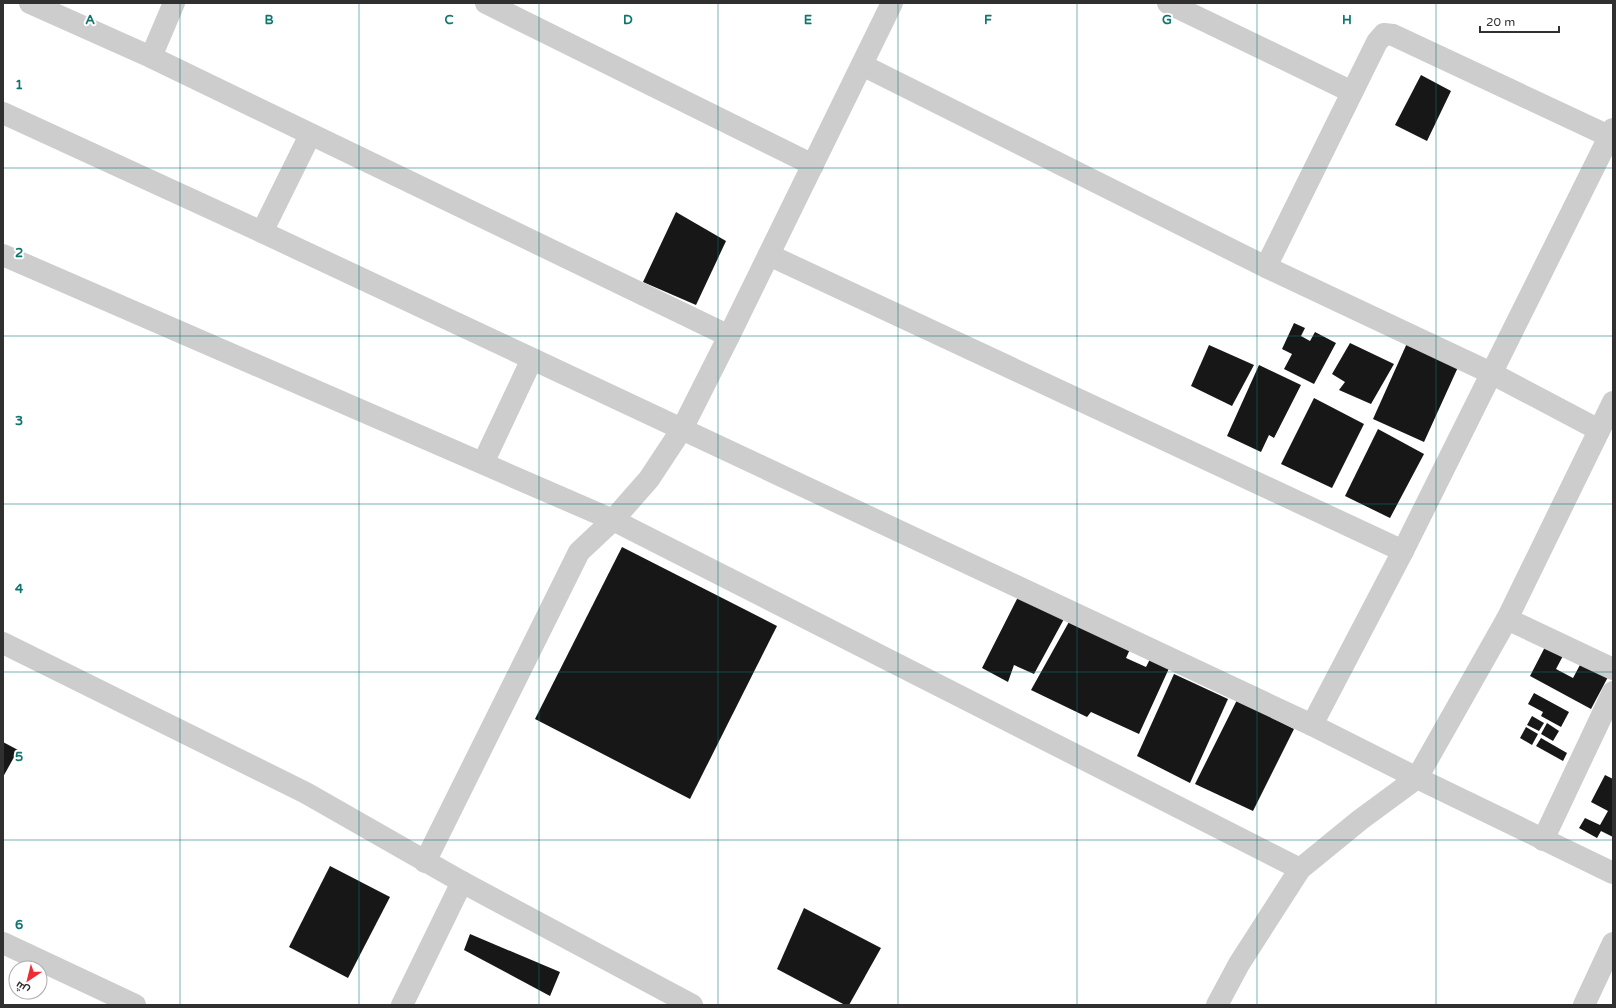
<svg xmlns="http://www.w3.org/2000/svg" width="1616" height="1008" viewBox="0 0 1616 1008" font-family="'Varela Round',Cairo,sans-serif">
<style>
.building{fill:#171717}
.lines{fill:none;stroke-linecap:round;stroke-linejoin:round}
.minor{stroke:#cdcdcd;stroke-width:22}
.grid{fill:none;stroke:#0f766e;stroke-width:1;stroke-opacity:0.55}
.grid-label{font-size:13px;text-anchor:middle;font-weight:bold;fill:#0f766e;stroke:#fff;stroke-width:4;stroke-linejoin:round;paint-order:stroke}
</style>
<rect width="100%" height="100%" fill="#fff"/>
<g class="building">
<path d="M 1421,75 L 1451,91 L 1427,141 L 1395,125 Z"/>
<path d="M 676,212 L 726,241 L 696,305 L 643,282 Z"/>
<path d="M 1294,323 L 1305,328 L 1301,336 L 1310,341 L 1315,332 L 1336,343 L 1314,384 L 1284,369 L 1292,354 L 1282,349 Z"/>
<path d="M 1408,341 L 1459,365 L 1424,442 L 1373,419 Z"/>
<path d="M 1350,343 L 1394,364 L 1371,404 L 1339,390 L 1345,382 L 1332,374 Z"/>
<path d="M 1209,345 L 1254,365 L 1232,406 L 1191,386 Z"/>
<path d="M 1259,365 L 1301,385 L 1274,438 L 1269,435 L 1261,452 L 1227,436 Z"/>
<path d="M 1314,398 L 1364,424 L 1332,488 L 1281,464 Z"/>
<path d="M 1378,429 L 1424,454 L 1390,518 L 1345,496 Z"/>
<path d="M 622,547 L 777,626 L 690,799 L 535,719 Z"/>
<path d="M 1018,597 L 1064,619 L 1034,674 L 1014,665 L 1008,682 L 982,668 Z"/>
<path d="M 1070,620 L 1131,647 L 1126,658 L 1146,667 L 1152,655 L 1171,664 L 1139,734 L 1091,712 L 1087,717 L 1031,690 Z"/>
<path d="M 1546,645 L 1564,654 L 1556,669 L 1573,678 L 1581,663 L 1608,677 L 1591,709 L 1530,676 Z"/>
<path d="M 1174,674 L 1228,699 L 1190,783 L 1137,756 Z"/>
<path d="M 1534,693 L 1569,712 L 1561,727 L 1541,716 L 1543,712 L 1528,704 Z"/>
<path d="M 1237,700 L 1294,729 L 1253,811 L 1195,784 Z"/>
<path d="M 1532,716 L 1544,723 L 1539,731 L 1527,725 Z"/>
<path d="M 1547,723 L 1559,731 L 1553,741 L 1541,734 Z"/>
<path d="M 1526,727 L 1538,734 L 1532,745 L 1520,738 Z"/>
<path d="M 1541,738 L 1567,753 L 1563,761 L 1536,746 Z"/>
<path d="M 3,742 L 18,750 L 3,777 Z"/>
<path d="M 1605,775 L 1613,779 L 1613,837 L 1601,831 L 1597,838 L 1579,828 L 1585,818 L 1600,825 L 1608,811 L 1591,802 Z"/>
<path d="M 330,866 L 390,897 L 348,978 L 289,947 Z"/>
<path d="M 804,908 L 881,948 L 849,1005 L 845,1005 L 777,969 Z"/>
<path d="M 470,934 L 560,972 L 550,996 L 464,950 Z"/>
</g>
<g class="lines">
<g class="minor">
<path d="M 30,3 L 151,57 L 729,336"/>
<path d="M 486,3 L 813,165"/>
<path d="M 1168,3 L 1352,92"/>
<path d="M 151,57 L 174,3"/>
<path d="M 862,65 L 1266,267 L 1491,373 L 1599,430"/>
<path d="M 3,113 L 262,232 L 1312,725 L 1417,778 L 1613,873"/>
<path d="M 262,232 L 310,135"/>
<path d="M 3,255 L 613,520 L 1300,869"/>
<path d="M 769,255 L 1403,551"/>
<path d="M 1266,267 L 1377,42 L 1384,34 L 1393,35 L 1613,138"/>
<path d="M 483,463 L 532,359"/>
<path d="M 1507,619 L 1613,669"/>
<path d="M 3,643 L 306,793 L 462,882 L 692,1005"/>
<path d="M 1312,725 L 1403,551 L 1613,129"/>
<path d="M 1543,840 L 1613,692"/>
<path d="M 425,862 L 579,552 L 613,520 L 649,479 L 682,429 L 729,336 L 892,3"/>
<path d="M 3,943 L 135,1005"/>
<path d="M 402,1005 L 462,882"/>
<path d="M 1217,1005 L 1239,964 L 1300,869 L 1360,820 L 1417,778 L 1507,619 L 1613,402"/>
<path d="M 1584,1005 L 1613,943"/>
</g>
</g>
<path class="grid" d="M 180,3 L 180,1005M 359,3 L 359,1005M 539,3 L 539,1005M 718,3 L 718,1005M 898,3 L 898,1005M 1077,3 L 1077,1005M 1257,3 L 1257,1005M 1436,3 L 1436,1005M 3,168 L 1613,168M 3,336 L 1613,336M 3,504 L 1613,504M 3,672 L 1613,672M 3,840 L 1613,840"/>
<g class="grid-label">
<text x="90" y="24">A</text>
<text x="269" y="24">B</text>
<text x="449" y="24">C</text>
<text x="628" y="24">D</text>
<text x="808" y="24">E</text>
<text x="988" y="24">F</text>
<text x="1167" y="24">G</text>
<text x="1347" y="24">H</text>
<text x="19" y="89">1</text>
<text x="19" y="257">2</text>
<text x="19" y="425">3</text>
<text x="19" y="593">4</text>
<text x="19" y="761">5</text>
<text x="19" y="929">6</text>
</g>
<rect width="1616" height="1008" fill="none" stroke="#303030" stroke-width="8"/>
<g transform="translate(28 980) rotate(215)"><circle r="19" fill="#ffffff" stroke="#acacac"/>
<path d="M0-3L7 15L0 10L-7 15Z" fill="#ef2b34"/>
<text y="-6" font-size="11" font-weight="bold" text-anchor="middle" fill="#303030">ش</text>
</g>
<path d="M1480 26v6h79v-6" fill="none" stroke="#303030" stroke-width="2"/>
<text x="1486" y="26" font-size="12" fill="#303030" stroke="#ffffff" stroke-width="3" paint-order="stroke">20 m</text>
</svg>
